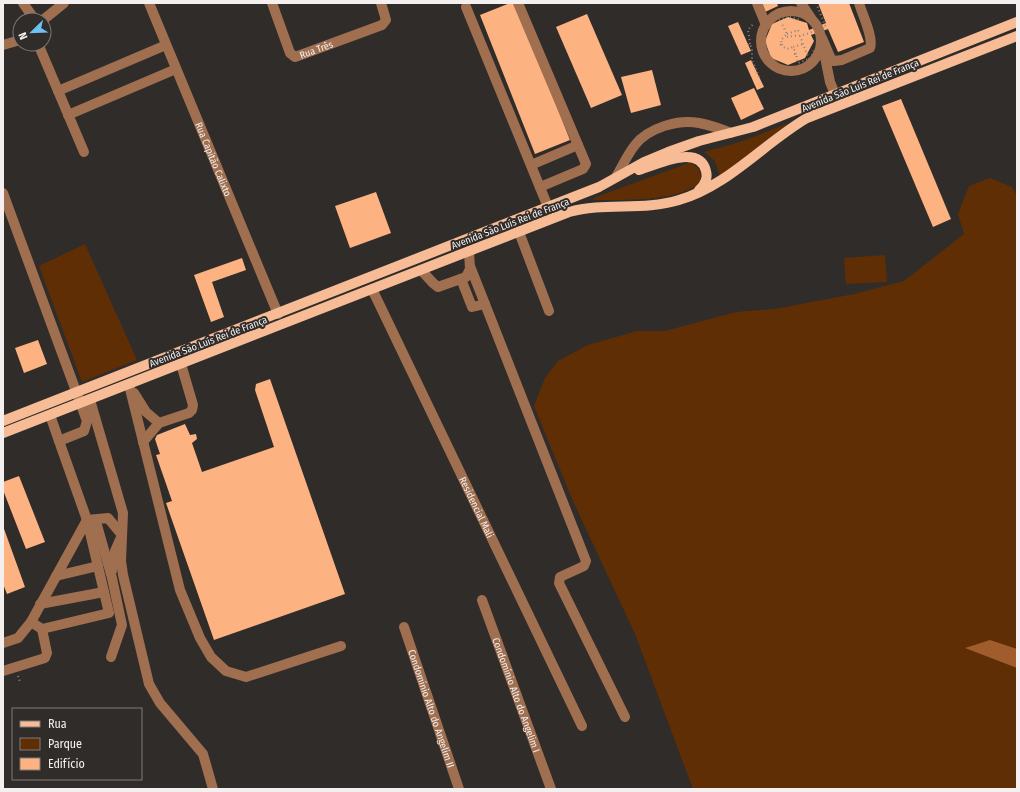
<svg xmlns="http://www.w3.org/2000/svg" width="1020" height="792" viewBox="0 0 1020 792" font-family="'Fira Sans Condensed',sans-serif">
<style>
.green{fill:#602e04}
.water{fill:#a05c2c}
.building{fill:#fdb281}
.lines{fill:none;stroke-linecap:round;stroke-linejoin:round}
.path{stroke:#878482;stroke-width:2;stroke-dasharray:1 3;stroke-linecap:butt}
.minor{stroke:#9f6f50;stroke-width:10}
.major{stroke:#f7bc96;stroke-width:10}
.labels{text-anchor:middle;stroke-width:4;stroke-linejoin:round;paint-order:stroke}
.street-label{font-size:10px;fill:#f3f0ef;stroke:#302c2a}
</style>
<rect width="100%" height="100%" fill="#302c2a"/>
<g class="green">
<path d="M 789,123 L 720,176 L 715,161 L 704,152 L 743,141 Z"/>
<path d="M 689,163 C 698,165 702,172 700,181 C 685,202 617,200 593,200 L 596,197 Z"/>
<path d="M 990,178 L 1012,187 L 1017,196 L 1017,789 L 693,789 L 635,634 L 572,499 L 534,406 L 545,378 L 558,361 L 588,345 L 637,331 L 665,331 L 736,312 L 775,309 L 854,294 L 904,281 L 964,234 L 958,214 L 969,186 Z"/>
<path d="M 85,244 L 137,360 L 82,382 L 39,266 Z"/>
<path d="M 885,255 L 887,282 L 846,284 L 844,258 Z"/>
</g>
<path class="water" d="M 990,640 L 1017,649 L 1017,668 L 965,648 Z"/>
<g class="building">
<path d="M 510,3 L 516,3 L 570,140 L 535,154 L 480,15 Z"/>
<path d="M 762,3 L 777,3 L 778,6 L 765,12 Z"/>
<path d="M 818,3 L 849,3 L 864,42 L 838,52 L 828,29 L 811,35 L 814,41 L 805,58 L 788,65 L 771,58 L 765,41 L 772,24 L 788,17 L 807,23 L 809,30 L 826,23 Z"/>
<path d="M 587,14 L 622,95 L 591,108 L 556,27 Z"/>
<path d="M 738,22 L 751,51 L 741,55 L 728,26 Z"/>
<path d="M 751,60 L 764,87 L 757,90 L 745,63 Z"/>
<path d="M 652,70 L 661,105 L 631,113 L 621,77 Z"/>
<path d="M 754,88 L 764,109 L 741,120 L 731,98 Z"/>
<path d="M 901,99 L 951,219 L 933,227 L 882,106 Z"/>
<path d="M 376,192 L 391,233 L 350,248 L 335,206 Z"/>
<path d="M 242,258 L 246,270 L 212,282 L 224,317 L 211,322 L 194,275 Z"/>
<path d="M 38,340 L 47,364 L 24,373 L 15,348 Z"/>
<path d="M 270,379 L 345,594 L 214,640 L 166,503 L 172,501 L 156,455 L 160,454 L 155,439 L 157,435 L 185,424 L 190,435 L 196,434 L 197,439 L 192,443 L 202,472 L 274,447 L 255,390 L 256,384 Z"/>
<path d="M 19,476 L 45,542 L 26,549 L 3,490 L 3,482 Z"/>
<path d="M 3,526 L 25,587 L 7,594 L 3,584 Z"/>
</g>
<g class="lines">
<g class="path">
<path d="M 816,3 L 827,30"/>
<path d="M 779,20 L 787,16 L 800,20"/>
<path d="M 787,34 L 798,30 L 799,34"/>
<path d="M 787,37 L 799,35"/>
<path d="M 750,44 L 748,30 L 754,23"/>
<path d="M 782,44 L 783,47 L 789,49 L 793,47 L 793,46"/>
<path d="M 748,45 L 750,44 L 752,49 L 752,60 L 760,79"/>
<path d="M 780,45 L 782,44 L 781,40 L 787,34 L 782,24 L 780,24"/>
<path d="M 794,54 L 796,54 L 798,63 L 811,58 L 814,50"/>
<path d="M 796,54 L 793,47 L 803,44"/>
<path d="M 809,59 L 800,36 L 812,32"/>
<path d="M 18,676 L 20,682"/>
</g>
<g class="minor">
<path d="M 23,3 L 35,20"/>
<path id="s1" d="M 149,3 L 278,314"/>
<path id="s2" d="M 272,3 L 290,53 L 295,57 L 382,25 L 386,20 L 381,3"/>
<path d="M 518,3 L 586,164 L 583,169 L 540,187"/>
<path d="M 757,3 L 766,25"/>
<path d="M 801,3 L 811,18"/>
<path d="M 466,7 L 548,207"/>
<circle cx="791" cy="41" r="30"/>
<path d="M 43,20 L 64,3"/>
<path d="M 822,38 L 831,59 L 834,61 L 842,60 L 870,48 C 874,38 862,14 859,3"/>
<path d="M 3,45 L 20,40"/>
<path d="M 39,46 L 84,152"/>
<path d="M 824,52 L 830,82 L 835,94"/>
<path d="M 58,91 L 166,45"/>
<path d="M 68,115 L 176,69"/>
<path d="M 531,165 L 578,145"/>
<path d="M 616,177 C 622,167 627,155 635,145 C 648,128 678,119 699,123 C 710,125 721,129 731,133"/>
<path d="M 3,193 L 87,421 L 84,431 L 59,441 L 87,520 L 109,613 L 42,629 L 31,622"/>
<path d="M 519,232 L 549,311"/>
<path d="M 421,270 L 433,283 L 438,287 L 466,277 L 470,269 L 469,251"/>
<path d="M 461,279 L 472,307 L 485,304 L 470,266"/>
<path id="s3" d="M 372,289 L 582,726"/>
<path d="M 485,304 L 586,561 L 584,566 L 560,577 L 559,583 L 625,717"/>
<path d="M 129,385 L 180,590 L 200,638 L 211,657 L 226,671 L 246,677 L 341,646"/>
<path d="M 134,393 L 146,412 L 159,423 L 189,413 L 192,410 L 193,405 L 181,364"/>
<path d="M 90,400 L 123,513 L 121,561 L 123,575 L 149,684 L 160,703 L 203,754 L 213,789"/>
<path d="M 50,415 L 59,441"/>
<path d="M 143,442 L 159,423"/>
<path d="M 87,520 L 97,525 L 112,578 L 122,625 L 111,657"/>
<path d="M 87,520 L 108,518 L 122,535 L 115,551 L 112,571"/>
<path d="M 56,576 L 98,566"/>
<path id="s4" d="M 482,600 L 551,789"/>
<path d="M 40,604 L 104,592"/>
<path id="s5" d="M 404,627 L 459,789"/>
<path d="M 3,643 L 18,638 L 31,622 L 87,520"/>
<path d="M 3,671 L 45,658 L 47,653 L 42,629"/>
</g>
<g class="major">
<path d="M 639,170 C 656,165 699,143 706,171 C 708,178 705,185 699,190"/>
<path d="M 3,421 L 548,207 L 599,187 L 644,162 L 668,152 L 699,141 L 753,127 L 1017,22"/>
<path d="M 3,433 L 569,212 C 605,202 643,211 679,200 C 728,186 764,143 807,118 L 1017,36"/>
</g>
</g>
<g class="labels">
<g class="street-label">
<text dy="4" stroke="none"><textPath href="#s2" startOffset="82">Rua Três</textPath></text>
<text transform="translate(860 85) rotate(-22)" y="4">Avenida São Luís Rei de França</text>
<text dy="4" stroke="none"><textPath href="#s1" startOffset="169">Rua Capitão Calixto</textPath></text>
<text transform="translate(510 223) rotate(-21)" y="4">Avenida São Luís Rei de França</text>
<text transform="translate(208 341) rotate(-21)" y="4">Avenida São Luís Rei de França</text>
<text dy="4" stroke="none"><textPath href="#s3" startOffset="242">Residencial Mali</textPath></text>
<text dy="4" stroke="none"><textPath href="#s4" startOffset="101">Condomínio Alto do Angelim I</textPath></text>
<text dy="4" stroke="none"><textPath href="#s5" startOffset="86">Condomínio Alto do Angelim II</textPath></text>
</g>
</g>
<rect width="1020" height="792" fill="none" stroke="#f3f0ef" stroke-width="8"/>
<rect x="12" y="708" width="130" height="72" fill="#302c2a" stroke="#7e7a79"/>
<rect x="20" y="721" width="20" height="6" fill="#f7bc96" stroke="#7e7a79"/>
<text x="48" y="728" font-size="12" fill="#f3f0ef">Rua</text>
<rect x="20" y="738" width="20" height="12" fill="#602e04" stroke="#7e7a79"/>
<text x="48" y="748" font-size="12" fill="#f3f0ef">Parque</text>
<rect x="20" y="758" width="20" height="12" fill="#fdb281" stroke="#7e7a79"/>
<text x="48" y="768" font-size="12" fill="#f3f0ef">Edifício</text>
<g transform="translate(32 32) rotate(247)"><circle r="19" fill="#302c2a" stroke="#7e7a79"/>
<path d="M0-3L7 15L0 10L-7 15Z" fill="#6bc3f2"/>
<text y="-6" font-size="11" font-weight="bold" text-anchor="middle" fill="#f3f0ef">N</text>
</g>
</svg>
